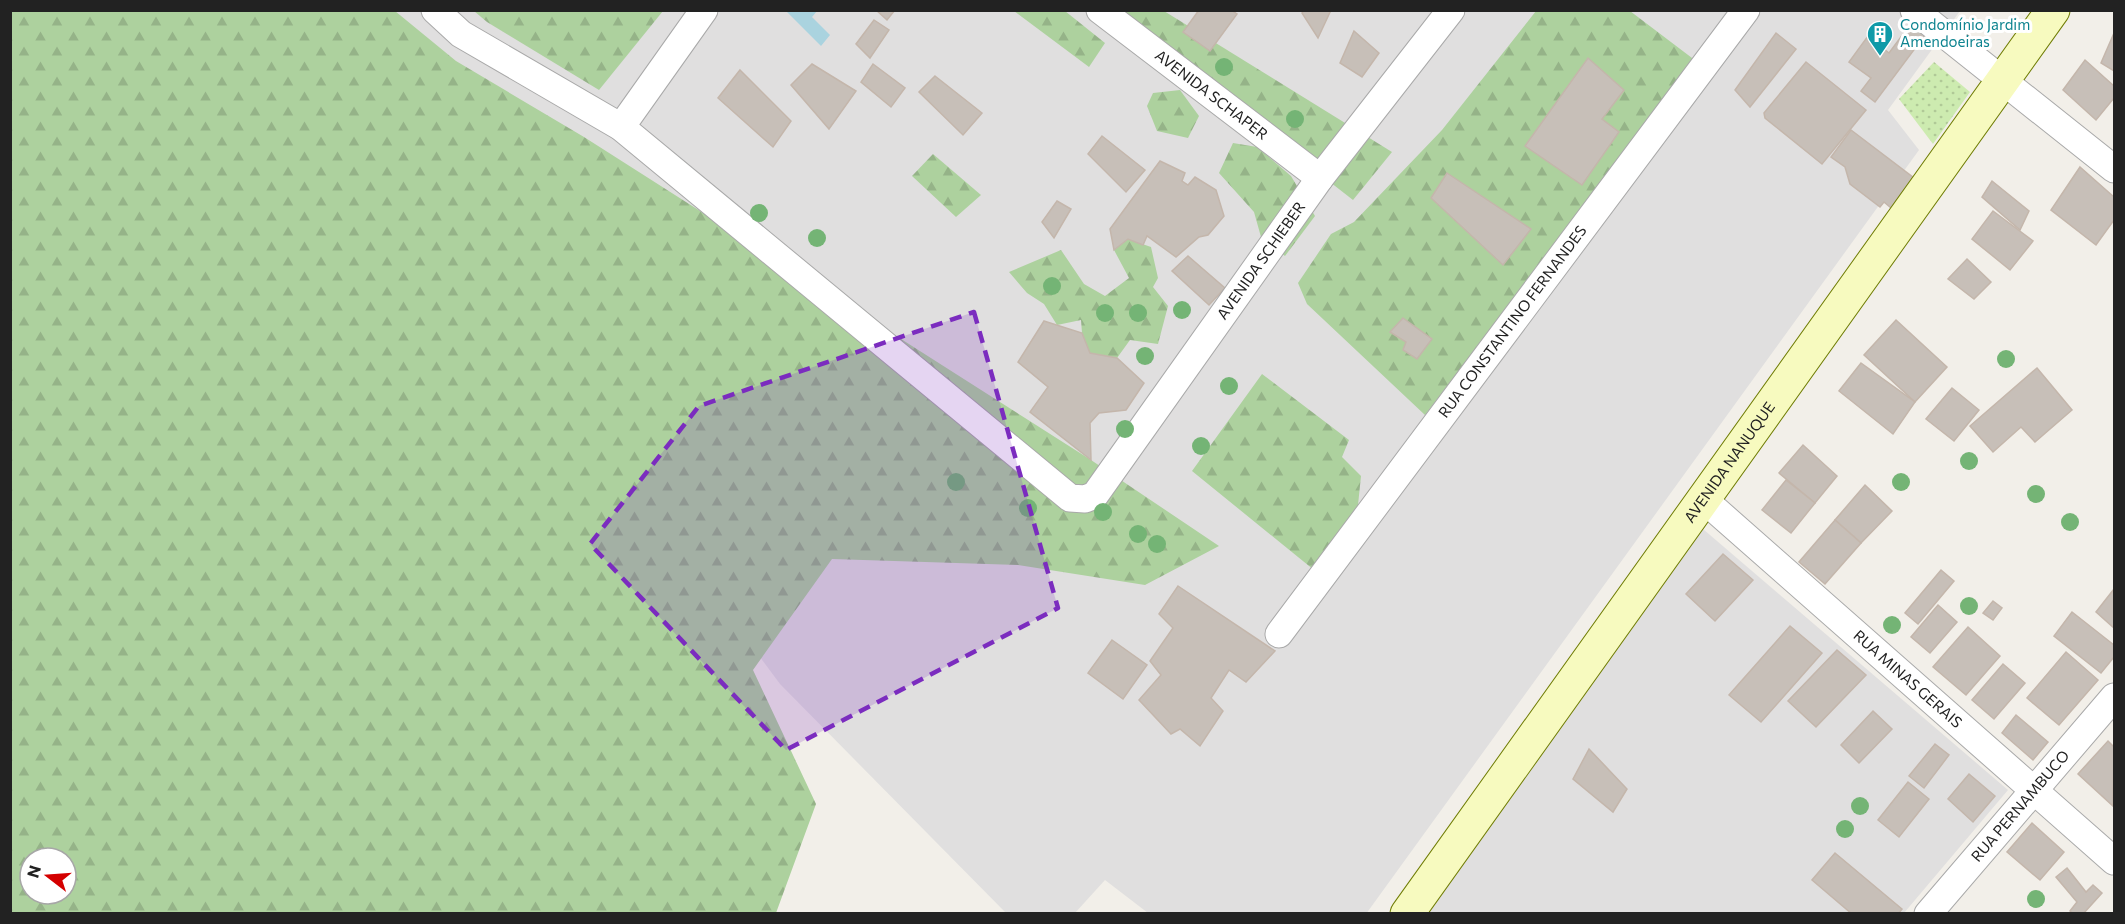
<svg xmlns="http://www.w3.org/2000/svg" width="2125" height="924" viewBox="0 0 2125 924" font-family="Commissioner,sans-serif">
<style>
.residential{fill:#e0dfdf}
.grass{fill:url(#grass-dots)}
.forest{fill:url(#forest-firs);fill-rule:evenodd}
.water{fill:#aad3df}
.building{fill:#c7bfb8;stroke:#c4b6ab;stroke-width:1.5}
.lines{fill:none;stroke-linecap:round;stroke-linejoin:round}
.street-casing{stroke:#a9a9a9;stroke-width:29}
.secondary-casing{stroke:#707d05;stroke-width:35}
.street{stroke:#fff;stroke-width:27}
.secondary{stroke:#f7fabf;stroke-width:33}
.tree{fill:#74b475}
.marked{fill:#7b2cbf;fill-opacity:0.2;stroke:#7b2cbf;stroke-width:4.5;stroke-dasharray:12 8;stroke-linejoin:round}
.labels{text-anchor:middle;stroke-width:6;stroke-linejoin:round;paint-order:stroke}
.culture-label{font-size:15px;fill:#0d838f;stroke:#fff;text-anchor:start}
.street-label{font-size:15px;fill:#222;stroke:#fff}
</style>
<defs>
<pattern id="grass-dots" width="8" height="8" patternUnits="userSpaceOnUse" patternTransform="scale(1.5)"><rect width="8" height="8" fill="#cdebb0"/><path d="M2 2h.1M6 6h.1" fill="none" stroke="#b0c997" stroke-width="1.8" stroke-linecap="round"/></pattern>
<pattern id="forest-firs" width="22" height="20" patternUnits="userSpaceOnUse" patternTransform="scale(1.5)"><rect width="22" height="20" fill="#add19e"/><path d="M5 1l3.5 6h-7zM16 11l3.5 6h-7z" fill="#95b388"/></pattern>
</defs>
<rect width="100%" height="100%" fill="#f2efe9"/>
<g class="residential">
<path d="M 280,11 L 1960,11 L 1888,110 L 1919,150 L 1366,914 L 1148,913 L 1105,880 L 1075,913 L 1006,913 L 780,684 Z"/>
<path d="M 1703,529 L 2008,790 L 1904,913 L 1428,914 Z"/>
</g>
<path class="grass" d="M 1934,62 L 1970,92 L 1933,144 L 1899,99 Z"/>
<g class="forest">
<path d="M 10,11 L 395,11 L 456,61 L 584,137 L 1091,460 L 1219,546 L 1145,585 L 1018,565 L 832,559 L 753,670 L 816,804 L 776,913 L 11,913 ZM 30,858 L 66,858 L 66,894 L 30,894 Z"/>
<path d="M 474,11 L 663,11 L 599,90 L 487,22 Z"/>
<path d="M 1014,11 L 1065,11 L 1105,43 L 1089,67 Z"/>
<path d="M 1111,11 L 1164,11 L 1392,152 L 1353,200 Z"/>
<path d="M 1536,11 L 1630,11 L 1696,61 L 1425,415 L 1307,304 L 1298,283 L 1331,234 L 1354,222 L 1442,130 Z"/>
<path d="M 1180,90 L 1199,116 L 1188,138 L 1157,131 L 1147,106 L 1153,93 Z"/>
<path d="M 1233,143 L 1257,147 L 1291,176 L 1315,216 L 1285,256 L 1261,237 L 1254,212 L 1219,173 Z"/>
<path d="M 933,154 L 981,195 L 956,217 L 912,176 Z"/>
<path d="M 1128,239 L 1151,247 L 1158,278 L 1153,287 L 1168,306 L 1158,344 L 1130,340 L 1117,358 L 1090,353 L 1082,333 L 1081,320 L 1057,325 L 1044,304 L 1027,293 L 1009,272 L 1061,250 L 1084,284 L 1105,296 L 1129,278 L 1114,250 Z"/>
<path d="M 1262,374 L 1349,440 L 1342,457 L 1361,476 L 1357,515 L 1314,570 L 1192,471 Z"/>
</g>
<path class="water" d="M 786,11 L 817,11 L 812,17 L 830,35 L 821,46 Z"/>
<g class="building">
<path d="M 876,10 L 895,10 L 887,20 Z"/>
<path d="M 1199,10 L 1231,10 L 1237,14 L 1210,51 L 1183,32 Z"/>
<path d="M 1304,10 L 1331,10 L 1318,38 L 1302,13 Z"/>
<path d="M 1921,10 L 1940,15 L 1875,102 L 1861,91 L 1871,78 L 1849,62 L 1868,36 L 1889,53 Z"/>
<path d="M 874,20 L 889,30 L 870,58 L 856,44 Z"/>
<path d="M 1354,31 L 1379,53 L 1362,77 L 1340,63 Z"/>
<path d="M 1776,33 L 1796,49 L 1750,107 L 1735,90 Z"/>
<path d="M 2114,33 L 2114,71 L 2101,63 Z"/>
<path d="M 1588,58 L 1624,90 L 1602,119 L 1619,132 L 1582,185 L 1525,146 Z"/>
<path d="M 2085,60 L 2114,86 L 2114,98 L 2096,120 L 2063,90 Z"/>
<path d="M 1806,62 L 1866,110 L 1822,164 L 1765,118 L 1764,113 Z"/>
<path d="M 812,64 L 856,91 L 829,129 L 791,85 Z"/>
<path d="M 873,64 L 905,88 L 891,107 L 861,82 Z"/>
<path d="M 740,70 L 791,121 L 773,147 L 718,98 Z"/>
<path d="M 935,76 L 982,113 L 963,135 L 919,92 Z"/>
<path d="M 1851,130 L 1914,178 L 1891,208 L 1884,202 L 1880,207 L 1850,184 L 1845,167 L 1831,157 Z"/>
<path d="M 1102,136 L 1145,170 L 1126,192 L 1088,154 Z"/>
<path d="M 1160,161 L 1185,173 L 1182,181 L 1188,185 L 1195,177 L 1216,190 L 1224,216 L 1208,235 L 1199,237 L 1176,257 L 1147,236 L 1143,245 L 1128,239 L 1114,250 L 1110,229 Z"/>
<path d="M 2080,167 L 2114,197 L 2114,220 L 2096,245 L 2051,210 Z"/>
<path d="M 1447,173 L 1531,229 L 1503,265 L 1431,198 Z"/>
<path d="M 1992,181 L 2029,211 L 2020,230 L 1982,197 Z"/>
<path d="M 1057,201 L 1071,209 L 1054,238 L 1042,222 Z"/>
<path d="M 1993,211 L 2033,241 L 2010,270 L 1972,239 Z"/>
<path d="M 1188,256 L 1225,288 L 1209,305 L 1172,271 Z"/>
<path d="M 1967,259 L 1991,282 L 1974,299 L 1948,279 Z"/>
<path d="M 1403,318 L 1432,339 L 1417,359 L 1403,350 L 1406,342 L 1390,332 Z"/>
<path d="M 1896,320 L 1947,367 L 1915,402 L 1864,355 Z"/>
<path d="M 1044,321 L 1082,333 L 1090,353 L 1117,358 L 1144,383 L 1126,410 L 1099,413 L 1090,423 L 1091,460 L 1030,412 L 1048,387 L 1018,362 Z"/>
<path d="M 1861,363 L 1915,402 L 1893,434 L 1839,391 Z"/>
<path d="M 2037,368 L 2072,410 L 2035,442 L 2021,427 L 1993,452 L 1970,426 Z"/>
<path d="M 1952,388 L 1979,410 L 1954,441 L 1926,419 Z"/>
<path d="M 1803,445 L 1837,476 L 1815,503 L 1779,473 Z"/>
<path d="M 1786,480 L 1815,503 L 1791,533 L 1762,510 Z"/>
<path d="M 1865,485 L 1892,511 L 1861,543 L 1835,520 Z"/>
<path d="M 1835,520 L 1861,543 L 1825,584 L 1799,562 Z"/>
<path d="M 1723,554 L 1753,580 L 1715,621 L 1686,594 Z"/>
<path d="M 1941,570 L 1954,581 L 1918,624 L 1905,613 Z"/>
<path d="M 1178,586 L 1275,651 L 1246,682 L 1229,670 L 1211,698 L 1223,711 L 1200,746 L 1180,729 L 1171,734 L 1139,700 L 1161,675 L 1150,661 L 1173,628 L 1159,614 Z"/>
<path d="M 2114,589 L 2114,628 L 2096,612 Z"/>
<path d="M 1993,601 L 2002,608 L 1993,620 L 1983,613 Z"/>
<path d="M 1938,605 L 1957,622 L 1930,653 L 1911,637 Z"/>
<path d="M 2072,612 L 2114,645 L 2114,657 L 2101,673 L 2054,636 Z"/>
<path d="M 1790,626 L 1822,653 L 1761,722 L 1729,695 Z"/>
<path d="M 1968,627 L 2000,656 L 1966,695 L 1933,667 Z"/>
<path d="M 1112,640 L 1147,665 L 1123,699 L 1088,673 Z"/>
<path d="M 1837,650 L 1866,675 L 1816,727 L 1788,701 Z"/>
<path d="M 2066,652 L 2098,680 L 2059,725 L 2027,698 Z"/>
<path d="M 2003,664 L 2025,683 L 1994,719 L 1972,700 Z"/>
<path d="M 1873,711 L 1892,729 L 1859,763 L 1841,745 Z"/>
<path d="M 2016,715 L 2048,742 L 2033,760 L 2002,733 Z"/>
<path d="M 2108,741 L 2114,747 L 2113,806 L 2078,774 Z"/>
<path d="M 1935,744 L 1949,755 L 1924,788 L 1909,776 Z"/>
<path d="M 1589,749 L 1627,789 L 1613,812 L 1573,779 Z"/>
<path d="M 1969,774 L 1995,796 L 1973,822 L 1948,799 Z"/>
<path d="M 1908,782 L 1929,799 L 1899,837 L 1878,820 Z"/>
<path d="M 2032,823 L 2064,852 L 2040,880 L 2007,852 Z"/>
<path d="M 1835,853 L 1902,909 L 1898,914 L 1852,914 L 1812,880 Z"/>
<path d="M 2067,868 L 2086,892 L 2093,885 L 2102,893 L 2083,914 L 2073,914 L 2070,911 L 2077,902 L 2056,877 Z"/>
</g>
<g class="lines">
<g class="street-casing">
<g id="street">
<path id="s1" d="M 435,10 L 461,34 L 621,127 L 1070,498 L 1085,499 L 1095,495 L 1320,178 L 1451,10"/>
<path id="s2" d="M 1100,10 L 1320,178"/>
<path d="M 1914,10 L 2114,169"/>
<path d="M 621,127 L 704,10"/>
<path id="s3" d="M 1702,498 L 2114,861"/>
<path id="s4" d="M 1279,634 L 1746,10"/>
<path id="s5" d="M 1928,914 L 2114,697"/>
</g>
</g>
<g class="secondary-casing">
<g id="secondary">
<path id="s6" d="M 1407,914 L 2053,10"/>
</g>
</g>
<use href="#street" class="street"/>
<use href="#secondary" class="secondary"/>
</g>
<g class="tree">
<circle cx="1224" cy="67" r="9"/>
<circle cx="1295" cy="119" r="9"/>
<circle cx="759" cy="213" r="9"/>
<circle cx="817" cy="238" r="9"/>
<circle cx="1052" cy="286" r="9"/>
<circle cx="1182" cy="310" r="9"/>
<circle cx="1105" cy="313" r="9"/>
<circle cx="1138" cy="313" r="9"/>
<circle cx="1145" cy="356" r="9"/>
<circle cx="2006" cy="359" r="9"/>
<circle cx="1229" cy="386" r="9"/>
<circle cx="1125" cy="429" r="9"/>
<circle cx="1201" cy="446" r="9"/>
<circle cx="1969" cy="461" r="9"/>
<circle cx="956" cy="482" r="9"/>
<circle cx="1901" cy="482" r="9"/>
<circle cx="2036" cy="494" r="9"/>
<circle cx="1028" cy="508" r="9"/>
<circle cx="1103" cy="512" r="9"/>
<circle cx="2070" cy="522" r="9"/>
<circle cx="1138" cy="534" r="9"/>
<circle cx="1157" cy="544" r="9"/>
<circle cx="1969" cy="606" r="9"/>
<circle cx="1892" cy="625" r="9"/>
<circle cx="1860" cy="806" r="9"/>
<circle cx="1845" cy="829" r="9"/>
<circle cx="2036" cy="899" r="9"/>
</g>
<path class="marked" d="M 974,312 L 1058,608 L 786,750 L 590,544 L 699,406 Z"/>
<defs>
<g id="building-pin" transform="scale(1.35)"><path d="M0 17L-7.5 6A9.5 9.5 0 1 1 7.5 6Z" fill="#0f9aa8" stroke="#fff"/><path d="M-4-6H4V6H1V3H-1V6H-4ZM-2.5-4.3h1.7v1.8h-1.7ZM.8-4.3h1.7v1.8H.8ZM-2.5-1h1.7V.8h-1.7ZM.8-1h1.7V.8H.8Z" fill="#fff"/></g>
</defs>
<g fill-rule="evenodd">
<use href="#building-pin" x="1880" y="34"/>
</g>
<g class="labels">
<g class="culture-label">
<text x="1900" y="30">Condomínio Jardim<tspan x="1900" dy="17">Amendoeiras</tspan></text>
</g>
<g class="street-label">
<text dy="5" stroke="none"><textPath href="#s2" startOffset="140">AVENIDA SCHAPER</textPath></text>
<text dy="5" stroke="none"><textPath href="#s1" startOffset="1116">AVENIDA SCHIEBER</textPath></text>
<text dy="5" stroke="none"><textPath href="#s4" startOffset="390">RUA CONSTANTINO FERNANDES</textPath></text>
<text dy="5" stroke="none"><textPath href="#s6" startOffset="555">AVENIDA NANUQUE</textPath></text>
<text dy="5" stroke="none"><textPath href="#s3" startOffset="274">RUA MINAS GERAIS</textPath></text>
<text dy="5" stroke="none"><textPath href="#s5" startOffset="142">RUA PERNAMBUCO</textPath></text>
</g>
</g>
<rect width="2125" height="924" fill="none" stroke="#222222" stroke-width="24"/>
<g transform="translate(48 876) rotate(287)"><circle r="28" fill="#ffffff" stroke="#a7a7a7" stroke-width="1.5"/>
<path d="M0-4.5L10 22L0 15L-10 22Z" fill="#d40000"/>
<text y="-9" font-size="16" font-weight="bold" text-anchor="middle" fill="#222222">N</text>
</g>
</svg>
